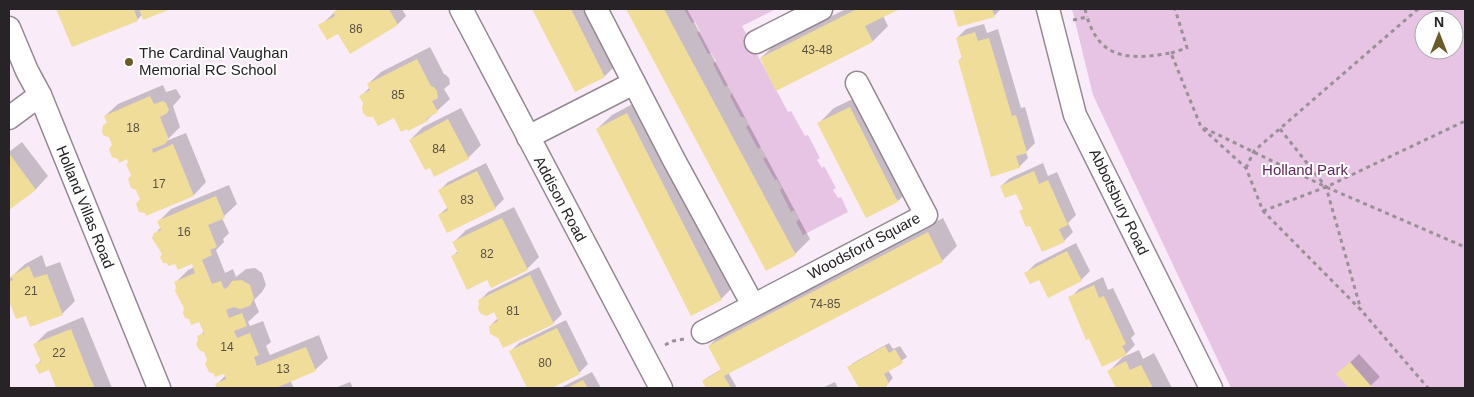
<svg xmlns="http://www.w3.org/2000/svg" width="1474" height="397" viewBox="0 0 1474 397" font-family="Arial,sans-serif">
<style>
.green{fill:#e7c4e4;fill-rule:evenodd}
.shadow{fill:#0003}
.building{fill:#f0dd9a}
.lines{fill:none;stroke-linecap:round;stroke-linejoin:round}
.minor-casing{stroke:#948893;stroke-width:25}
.path{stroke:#999098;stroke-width:3;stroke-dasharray:4 4;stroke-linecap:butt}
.minor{stroke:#fff;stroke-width:22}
.poi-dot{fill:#6a5c29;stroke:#fefefe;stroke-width:2}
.labels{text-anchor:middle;stroke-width:4;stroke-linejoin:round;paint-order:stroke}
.number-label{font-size:12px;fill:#595244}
.poi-label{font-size:15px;fill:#272327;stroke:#fefefe;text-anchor:start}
.park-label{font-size:15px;fill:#632661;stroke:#fefefe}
.street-label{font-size:15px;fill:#272327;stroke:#fefefe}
</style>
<rect width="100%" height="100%" fill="#f9ecf8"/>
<g class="green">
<path d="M 684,9 L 776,9 L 742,26 L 788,112 L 791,111 L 805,136 L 808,135 L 820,158 L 817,160 L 822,168 L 824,166 L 836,188 L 833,190 L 838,198 L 841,197 L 848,212 L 803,235 L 796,222 L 799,219 L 794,210 L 791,212 L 780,190 L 782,188 L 777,179 L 775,180 L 763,159 L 766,157 L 761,147 L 758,149 L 746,127 L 749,125 L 744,117 L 741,117 L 730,96 L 732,93 L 728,85 L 725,87 L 713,64 L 716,61 L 711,53 L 708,54 L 697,33 L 700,31 L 695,22 L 692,23 Z"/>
<path d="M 1072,9 L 1465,9 L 1465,388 L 1231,388 L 1093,95 ZM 1424,20 L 1454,20 L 1454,50 L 1424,50 Z"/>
</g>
<g class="shadow">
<path d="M 57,9 L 168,9 L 144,18 L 142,15 L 137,20 L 73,45 Z"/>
<path d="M 338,9 L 402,9 L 406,16 L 398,24 L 338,32 L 320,26 Z"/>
<path d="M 533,9 L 593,9 L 620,61 L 605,76 L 575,90 Z"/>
<path d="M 628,9 L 687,9 L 810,239 L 795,254 L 767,269 Z"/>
<path d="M 846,9 L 897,9 L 883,16 L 888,26 L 873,41 L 761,58 L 776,43 Z"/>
<path d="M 955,9 L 1001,9 L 994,16 L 959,25 Z"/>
<path d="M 984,24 L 987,33 L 998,29 L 1021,108 L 1025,107 L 1035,143 L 1026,152 L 1028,158 L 1019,167 L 959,60 L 963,57 L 957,38 L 966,29 Z"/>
<path d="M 430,47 L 444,74 L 446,75 L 449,78 L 450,84 L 444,89 L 450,99 L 427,120 L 394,116 L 365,103 L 361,96 L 370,87 L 368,84 L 381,72 Z"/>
<path d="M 163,85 L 166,92 L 176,89 L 181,97 L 173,106 L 180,127 L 166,141 L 186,133 L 206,182 L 194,195 L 147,214 L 127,158 L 114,145 L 104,125 L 108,122 L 105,116 L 118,104 Z"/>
<path d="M 865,93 L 913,186 L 898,201 L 819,123 L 834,108 Z"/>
<path d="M 642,99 L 736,284 L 721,299 L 597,129 L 612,115 Z"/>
<path d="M 461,108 L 481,145 L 468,158 L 430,167 L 410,140 L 423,127 Z"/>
<path d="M 22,142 L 48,176 L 36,189 L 9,209 L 9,152 Z"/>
<path d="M 486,163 L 504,199 L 495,208 L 439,215 L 448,207 L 440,190 L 448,182 Z"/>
<path d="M 1043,163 L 1048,176 L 1057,172 L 1076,215 L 1068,223 L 1073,232 L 1064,241 L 1031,224 L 1021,211 L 1024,208 L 1017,192 L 1001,186 L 1010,178 Z"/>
<path d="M 229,185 L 237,204 L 222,218 L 229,233 L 223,239 L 224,242 L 216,250 L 225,273 L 233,269 L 236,277 L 246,269 L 255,268 L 262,273 L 266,285 L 262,292 L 254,300 L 259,312 L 248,322 L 250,326 L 263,321 L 271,342 L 266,346 L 270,355 L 319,335 L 328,358 L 315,370 L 290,380 L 294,388 L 219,388 L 217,384 L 226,375 L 209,360 L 199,337 L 204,331 L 200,320 L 185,308 L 176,282 L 188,270 L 194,267 L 192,262 L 176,262 L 163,254 L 155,234 L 161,227 L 159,221 L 171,209 Z"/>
<path d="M 514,207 L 539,257 L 527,269 L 488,279 L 453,256 L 458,251 L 454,242 L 466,230 Z"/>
<path d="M 943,218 L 957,246 L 942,261 L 728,372 L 737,388 L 707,388 L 703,381 L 708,377 L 722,369 L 709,346 L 724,331 Z"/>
<path d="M 1076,243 L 1090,271 L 1081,280 L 1049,296 L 1040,278 L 1026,273 L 1035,264 Z"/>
<path d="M 42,255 L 46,267 L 60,262 L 75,301 L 62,314 L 26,314 L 17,318 L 9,297 L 9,279 L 25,264 Z"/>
<path d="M 539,267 L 562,314 L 553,323 L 492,324 L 498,318 L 495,311 L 479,301 L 488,292 Z"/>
<path d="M 1103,277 L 1108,290 L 1113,288 L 1135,334 L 1131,338 L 1135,345 L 1123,357 L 1139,350 L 1143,359 L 1154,353 L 1172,388 L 1118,388 L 1109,371 L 1125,355 L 1070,298 L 1079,289 Z"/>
<path d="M 83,317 L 112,388 L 58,388 L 50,368 L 37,365 L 41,360 L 35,344 L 47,332 Z"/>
<path d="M 566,320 L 588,364 L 579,373 L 549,388 L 529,388 L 510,352 L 519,343 Z"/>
<path d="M 889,343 L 893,349 L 900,346 L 907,357 L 888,370 L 893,378 L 886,386 L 883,388 L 861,388 L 849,368 L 853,363 Z"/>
<path d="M 1359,354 L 1380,377 L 1368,388 L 1351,388 L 1338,374 Z"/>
<path d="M 592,372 L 601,388 L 560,388 Z"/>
<path d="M 350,382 L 353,388 L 335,388 Z"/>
<path d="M 835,382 L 838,388 L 822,388 Z"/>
</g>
<g class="building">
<path d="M 56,9 L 134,9 L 138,21 L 72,47 Z"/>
<path d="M 139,9 L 171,9 L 143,20 Z"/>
<path d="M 339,9 L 389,9 L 398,25 L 350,54 L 338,34 L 327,40 L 318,25 L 335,16 L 333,12 Z"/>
<path d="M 532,9 L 571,9 L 605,77 L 575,92 Z"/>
<path d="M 626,9 L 664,9 L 796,255 L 766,271 Z"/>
<path d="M 857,9 L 900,9 L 865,26 L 873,42 L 776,91 L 760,58 Z"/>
<path d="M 953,9 L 992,9 L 995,17 L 958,27 Z"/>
<path d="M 975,32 L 978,41 L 989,38 L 1012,116 L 1016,115 L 1027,153 L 1016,156 L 1020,168 L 991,177 L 958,60 L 962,59 L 956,38 Z"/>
<path d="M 417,59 L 431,86 L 434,87 L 437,91 L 438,98 L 432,101 L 438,112 L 426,119 L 428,121 L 408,131 L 407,129 L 401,132 L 394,118 L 378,126 L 373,117 L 367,117 L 363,113 L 362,108 L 363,103 L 359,96 L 370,90 L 367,84 Z"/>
<path d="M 150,96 L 154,104 L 163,101 L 166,103 L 169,110 L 167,113 L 160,117 L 168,137 L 168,140 L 165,144 L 152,149 L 153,153 L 173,144 L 194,196 L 146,216 L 145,213 L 139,212 L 136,204 L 140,199 L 136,190 L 131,188 L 128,179 L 131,175 L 126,164 L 128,163 L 127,159 L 119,163 L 118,159 L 112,157 L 109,149 L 112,145 L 109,137 L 104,136 L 102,132 L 103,125 L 107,123 L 104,116 Z"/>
<path d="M 850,107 L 898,202 L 866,218 L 817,123 Z"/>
<path d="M 627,113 L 722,300 L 691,316 L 596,129 Z"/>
<path d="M 448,119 L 469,159 L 434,177 L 430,168 L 425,170 L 409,140 Z"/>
<path d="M 9,153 L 36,190 L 9,210 Z"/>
<path d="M 477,171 L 496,209 L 447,233 L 438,215 L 448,210 L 438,190 Z"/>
<path d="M 1034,171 L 1039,184 L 1048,180 L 1068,225 L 1059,229 L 1065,242 L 1042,252 L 1030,226 L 1026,227 L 1019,211 L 1023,209 L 1016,194 L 1005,198 L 1000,186 Z"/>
<path d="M 216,196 L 225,218 L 208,225 L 217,247 L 210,250 L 212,255 L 202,260 L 212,284 L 221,281 L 224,289 L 228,287 L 232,281 L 242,280 L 250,285 L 254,298 L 250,306 L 240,309 L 234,307 L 226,310 L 229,318 L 242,313 L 247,326 L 234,331 L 237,338 L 250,333 L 259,355 L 254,357 L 257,366 L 306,347 L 316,371 L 276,388 L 217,388 L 215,384 L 226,379 L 224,374 L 215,377 L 214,374 L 209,372 L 205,364 L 207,360 L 204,352 L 199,350 L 196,344 L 198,339 L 197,336 L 204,333 L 199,322 L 191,325 L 189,319 L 185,318 L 183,313 L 184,308 L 175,291 L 176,287 L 174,282 L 195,273 L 192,264 L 178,270 L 175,264 L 168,266 L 167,263 L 163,263 L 160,257 L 162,254 L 152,238 L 154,233 L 161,230 L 157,221 Z"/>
<path d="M 502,218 L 528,270 L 491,288 L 487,280 L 467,290 L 451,256 L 458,253 L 452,242 Z"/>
<path d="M 928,232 L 943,262 L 724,376 L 731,388 L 706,388 L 702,381 L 721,370 L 708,346 Z"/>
<path d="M 1067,251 L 1082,281 L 1048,298 L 1039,280 L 1030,284 L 1024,273 Z"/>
<path d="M 29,266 L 34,278 L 47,274 L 63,315 L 30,327 L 26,316 L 16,319 L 9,301 L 9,282 L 13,280 L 11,276 Z"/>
<path d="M 530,275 L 554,324 L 503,348 L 498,338 L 490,334 L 489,326 L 498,321 L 494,312 L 487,316 L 481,314 L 478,309 L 479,304 L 478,300 Z"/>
<path d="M 1094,285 L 1099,298 L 1104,296 L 1126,344 L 1122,346 L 1127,355 L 1102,367 L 1089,339 L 1086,340 L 1068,297 Z"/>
<path d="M 557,328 L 580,374 L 552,388 L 527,388 L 509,351 Z"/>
<path d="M 71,329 L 91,380 L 95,388 L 56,388 L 49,370 L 39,374 L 35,365 L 41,362 L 33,344 Z"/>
<path d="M 885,346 L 889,353 L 895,349 L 903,363 L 884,374 L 889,383 L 886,385 L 887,387 L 859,388 L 847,367 Z"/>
<path d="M 1126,361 L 1130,370 L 1141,365 L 1153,388 L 1116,388 L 1107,371 Z"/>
<path d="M 1350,362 L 1372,387 L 1370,388 L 1349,388 L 1336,374 Z"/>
<path d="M 583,380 L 588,388 L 567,388 Z"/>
</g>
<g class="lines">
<g class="minor-casing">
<g id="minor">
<path d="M 461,9 L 661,388"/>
<path d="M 596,9 L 674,160 L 753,305"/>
<path d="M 1048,9 L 1075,115 L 1211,388"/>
<path d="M 9,28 L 27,71 L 40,95 L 159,388"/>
<path d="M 756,42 L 821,9"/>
<path d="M 9,118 L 40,95"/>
<path d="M 528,137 L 634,83"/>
<path d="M 703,332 L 926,215 L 857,83"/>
</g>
</g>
<g class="path">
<path d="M 1085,9 L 1087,17"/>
<path d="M 1073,20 L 1087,17 C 1089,23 1092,30 1095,35 C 1112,63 1144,57 1171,53 L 1201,127 L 1246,168 L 1263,211 L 1361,310 L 1428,388"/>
<path d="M 1171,53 L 1187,48 L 1175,9"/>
<path d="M 1204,128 L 1326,187 L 1465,247"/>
<path d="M 1280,129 L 1326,187 L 1361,310"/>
<path d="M 1246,168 L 1254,151 L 1418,9"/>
<path d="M 1263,211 L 1326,187 L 1465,121"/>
<path d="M 665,345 L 673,341 L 684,339"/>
</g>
<use href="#minor" class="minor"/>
</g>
<circle class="poi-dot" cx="129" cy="62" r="5"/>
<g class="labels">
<g class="number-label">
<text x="356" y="33">86</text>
<text x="817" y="54">43-48</text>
<text x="398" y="99">85</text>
<text x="133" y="132">18</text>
<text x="439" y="153">84</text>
<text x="159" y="188">17</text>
<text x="467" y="204">83</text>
<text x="184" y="236">16</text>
<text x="487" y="258">82</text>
<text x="31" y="295">21</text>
<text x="825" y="308">74-85</text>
<text x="513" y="315">81</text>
<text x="227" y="351">14</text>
<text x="59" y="357">22</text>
<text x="545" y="367">80</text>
<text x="283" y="373">13</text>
</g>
<g class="poi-label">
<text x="139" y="58">The Cardinal Vaughan<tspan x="139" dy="17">Memorial RC School</tspan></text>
</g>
<g class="park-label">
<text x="1305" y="175">Holland Park</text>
</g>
<g class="street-label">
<text transform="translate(560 199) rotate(62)" y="5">Addison Road</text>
<text transform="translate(1119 202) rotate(64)" y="5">Abbotsbury Road</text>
<text transform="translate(85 207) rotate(68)" y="5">Holland Villas Road</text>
<text transform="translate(864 246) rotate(-28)" y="5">Woodsford Square</text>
</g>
</g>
<rect width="1474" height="397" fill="none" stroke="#272327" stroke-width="20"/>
<g transform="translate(1439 35)"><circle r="24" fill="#fefefe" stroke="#a8a6a8"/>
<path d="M0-4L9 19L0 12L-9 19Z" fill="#6a5c29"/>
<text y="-8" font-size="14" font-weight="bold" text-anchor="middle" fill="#272327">N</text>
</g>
</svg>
